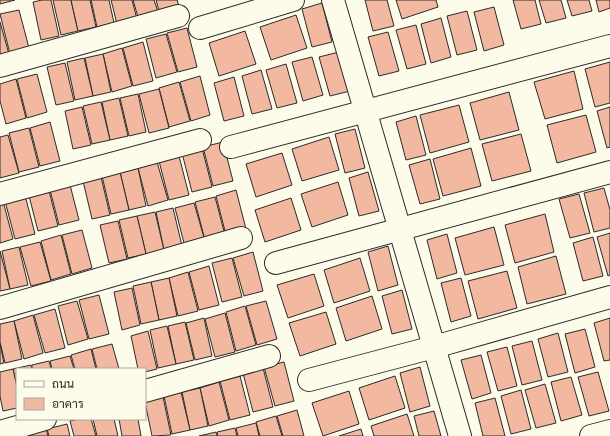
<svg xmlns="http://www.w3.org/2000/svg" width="610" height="436" viewBox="0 0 610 436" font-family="'Titillium Web',Sarabun,sans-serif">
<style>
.building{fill:#f2b8a0;stroke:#2b2b2b}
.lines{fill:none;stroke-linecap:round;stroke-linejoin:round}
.minor-casing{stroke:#2b2b2b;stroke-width:24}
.minor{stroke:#fdfbea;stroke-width:22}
</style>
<rect width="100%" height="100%" fill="#fdfbea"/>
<g class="building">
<path d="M 0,0 L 15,0 L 0,4 Z"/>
<path d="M 42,0 L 51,0 L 59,36 L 41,40 L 33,2 Z"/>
<path d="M 53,0 L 71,0 L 78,31 L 61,35 Z"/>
<path d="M 71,0 L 90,0 L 96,27 L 78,31 Z"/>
<path d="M 91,0 L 109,0 L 114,23 L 97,27 Z"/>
<path d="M 111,0 L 132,0 L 137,19 L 117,24 Z"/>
<path d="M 133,0 L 154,0 L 158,12 L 138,17 Z"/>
<path d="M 156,0 L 177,0 L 179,6 L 159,11 Z"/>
<path d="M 365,0 L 387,0 L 394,26 L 373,31 Z"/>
<path d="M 396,0 L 436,0 L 438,7 L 402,19 Z"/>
<path d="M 513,0 L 535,0 L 541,24 L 521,29 Z"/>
<path d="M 539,0 L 561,0 L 566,18 L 546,23 Z"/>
<path d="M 567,0 L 589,0 L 592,11 L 572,16 Z"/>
<path d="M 596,0 L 610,0 L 610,8 L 599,12 Z"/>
<path d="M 322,3 L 332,42 L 312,47 L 302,9 Z"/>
<path d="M 494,7 L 504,45 L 484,51 L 474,12 Z"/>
<path d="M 19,10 L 29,48 L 10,54 L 0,14 Z"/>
<path d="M 467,11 L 477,50 L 457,55 L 447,16 Z"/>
<path d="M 296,15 L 307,48 L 271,60 L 260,27 Z"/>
<path d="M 441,18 L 451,57 L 431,63 L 421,24 Z"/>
<path d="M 0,22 L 9,54 L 0,57 Z"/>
<path d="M 416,25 L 426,64 L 407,69 L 396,30 Z"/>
<path d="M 187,28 L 197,67 L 178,72 L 167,33 Z"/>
<path d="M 245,31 L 256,64 L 219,76 L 209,43 Z"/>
<path d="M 388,32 L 399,71 L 379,76 L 368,37 Z"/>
<path d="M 166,34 L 177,72 L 156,78 L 146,39 Z"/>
<path d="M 143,42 L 153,81 L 133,86 L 123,48 Z"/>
<path d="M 122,48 L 132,86 L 112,92 L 103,54 Z"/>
<path d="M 339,52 L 350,91 L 330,96 L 319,57 Z"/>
<path d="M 103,54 L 111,92 L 93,96 L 85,58 Z"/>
<path d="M 312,57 L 323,95 L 303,101 L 292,62 Z"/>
<path d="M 84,58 L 93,96 L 75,100 L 67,62 Z"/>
<path d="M 610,62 L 610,103 L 595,107 L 585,69 Z"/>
<path d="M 65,63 L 74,101 L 56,105 L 47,67 Z"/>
<path d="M 286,64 L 297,103 L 277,108 L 266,70 Z"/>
<path d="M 261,70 L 272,109 L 252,114 L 242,76 Z"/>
<path d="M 574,71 L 583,109 L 545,119 L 534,82 Z"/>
<path d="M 37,74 L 47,112 L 27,118 L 17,79 Z"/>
<path d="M 200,76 L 210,115 L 191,121 L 180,82 Z"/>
<path d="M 234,77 L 244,116 L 224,121 L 214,83 Z"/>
<path d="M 16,79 L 26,118 L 6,124 L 0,101 L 0,84 Z"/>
<path d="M 179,82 L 190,121 L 169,127 L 159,88 Z"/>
<path d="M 159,89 L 169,128 L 149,133 L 139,94 Z"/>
<path d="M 509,92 L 519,130 L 480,140 L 470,103 Z"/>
<path d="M 138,94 L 146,132 L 129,136 L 120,98 Z"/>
<path d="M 119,98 L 128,136 L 110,140 L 102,102 Z"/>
<path d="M 101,102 L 110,140 L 92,144 L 83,106 Z"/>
<path d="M 459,105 L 469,142 L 430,153 L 420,115 Z"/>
<path d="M 82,107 L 91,145 L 73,149 L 65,111 Z"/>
<path d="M 610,107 L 610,147 L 607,148 L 597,111 Z"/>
<path d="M 586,115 L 596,152 L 557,163 L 547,125 Z"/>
<path d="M 416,116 L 426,155 L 406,160 L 396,122 Z"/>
<path d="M 50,122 L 60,161 L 40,166 L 30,128 Z"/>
<path d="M 29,128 L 39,167 L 19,172 L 9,133 Z"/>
<path d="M 355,129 L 365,168 L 345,173 L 335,134 Z"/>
<path d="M 521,134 L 531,171 L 492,181 L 482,144 Z"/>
<path d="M 8,135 L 19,173 L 0,178 L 0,137 Z"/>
<path d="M 329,137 L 339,170 L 302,181 L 292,149 Z"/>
<path d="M 223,142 L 233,181 L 213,186 L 203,147 Z"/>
<path d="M 202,148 L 212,187 L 192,192 L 182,153 Z"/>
<path d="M 471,148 L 481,186 L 443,196 L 433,159 Z"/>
<path d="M 282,153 L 292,185 L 256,197 L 246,164 Z"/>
<path d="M 179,156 L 189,195 L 169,200 L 159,161 Z"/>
<path d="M 430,159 L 440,199 L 420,204 L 409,165 Z"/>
<path d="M 157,162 L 168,200 L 148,206 L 138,168 Z"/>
<path d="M 138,168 L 146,206 L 129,210 L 120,172 Z"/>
<path d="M 120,172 L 129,210 L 111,214 L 102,176 Z"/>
<path d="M 368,172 L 379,211 L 359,216 L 349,178 Z"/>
<path d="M 101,177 L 110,215 L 92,219 L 83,181 Z"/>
<path d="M 69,181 L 79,220 L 59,225 L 49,186 Z"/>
<path d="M 338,182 L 348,215 L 312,227 L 301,194 Z"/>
<path d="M 48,187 L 58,226 L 38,231 L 28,192 Z"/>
<path d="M 604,188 L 610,210 L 610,228 L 594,232 L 584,193 Z"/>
<path d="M 236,190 L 246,229 L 226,235 L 216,196 Z"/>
<path d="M 579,194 L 590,233 L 570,238 L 559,199 Z"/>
<path d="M 25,195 L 35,234 L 15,239 L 5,201 Z"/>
<path d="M 215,197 L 225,235 L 205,240 L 195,202 Z"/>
<path d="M 291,198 L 301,230 L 265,242 L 255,210 Z"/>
<path d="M 3,201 L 13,239 L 0,243 L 0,202 Z"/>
<path d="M 194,203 L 205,241 L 185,247 L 175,208 Z"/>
<path d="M 173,208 L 182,246 L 164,250 L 156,212 Z"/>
<path d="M 155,212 L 164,250 L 146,254 L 137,216 Z"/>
<path d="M 545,214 L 554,252 L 515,263 L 505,225 Z"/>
<path d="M 137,216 L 146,254 L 128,258 L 119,220 Z"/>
<path d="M 118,221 L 127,259 L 109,263 L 100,225 Z"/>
<path d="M 494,227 L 504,265 L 465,275 L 455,238 Z"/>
<path d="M 82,230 L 92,268 L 72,274 L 62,235 Z"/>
<path d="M 610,233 L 610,275 L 608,276 L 597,237 Z"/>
<path d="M 447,234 L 457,273 L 437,279 L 427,240 Z"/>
<path d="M 61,235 L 71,274 L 51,280 L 41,241 Z"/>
<path d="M 593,237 L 603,276 L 583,281 L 573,243 Z"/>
<path d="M 40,242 L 51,281 L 31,286 L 20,247 Z"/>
<path d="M 388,246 L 398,285 L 378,291 L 368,252 Z"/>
<path d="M 19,247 L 28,285 L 10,289 L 2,251 Z"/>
<path d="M 0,251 L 10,289 L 0,291 Z"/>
<path d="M 253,252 L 263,291 L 244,296 L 233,258 Z"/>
<path d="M 556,256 L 566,294 L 527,304 L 518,267 Z"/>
<path d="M 232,258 L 242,297 L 222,302 L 212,263 Z"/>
<path d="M 360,258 L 370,291 L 334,303 L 324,270 Z"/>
<path d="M 209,266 L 219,305 L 199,310 L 189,272 Z"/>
<path d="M 507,271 L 517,308 L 478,319 L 468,281 Z"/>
<path d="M 188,272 L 198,311 L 178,316 L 169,278 Z"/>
<path d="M 314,274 L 324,306 L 288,318 L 277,285 Z"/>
<path d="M 169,278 L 177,316 L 159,320 L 151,282 Z"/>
<path d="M 461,278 L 471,316 L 451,322 L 441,283 Z"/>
<path d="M 151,282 L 159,320 L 141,324 L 133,286 Z"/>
<path d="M 132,288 L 140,325 L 122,330 L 114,292 Z"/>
<path d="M 402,290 L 412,329 L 392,334 L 382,296 Z"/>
<path d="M 99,295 L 109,334 L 89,339 L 79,300 Z"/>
<path d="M 372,296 L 382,329 L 346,341 L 336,308 Z"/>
<path d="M 77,301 L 88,339 L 68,345 L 58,306 Z"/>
<path d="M 266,301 L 277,339 L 257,345 L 246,306 Z"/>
<path d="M 245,306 L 256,345 L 236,351 L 226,312 Z"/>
<path d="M 55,309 L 65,348 L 45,353 L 34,315 Z"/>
<path d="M 326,312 L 336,344 L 300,356 L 289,323 Z"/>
<path d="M 225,313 L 235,352 L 215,357 L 205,319 Z"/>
<path d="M 33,315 L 43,353 L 24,359 L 14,321 Z"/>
<path d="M 204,318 L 212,356 L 195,360 L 186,323 Z"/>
<path d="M 610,318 L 610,360 L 604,361 L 594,323 Z"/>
<path d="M 14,321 L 22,359 L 5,363 L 0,342 L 0,324 Z"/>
<path d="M 185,322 L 194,360 L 176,364 L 168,326 Z"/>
<path d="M 167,326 L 176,364 L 158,368 L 150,330 Z"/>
<path d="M 585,329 L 595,367 L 575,373 L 565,334 Z"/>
<path d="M 148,331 L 157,369 L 145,372 L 145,369 L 138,369 L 131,336 Z"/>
<path d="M 558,333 L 568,372 L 548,377 L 538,339 Z"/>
<path d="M 532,341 L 542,380 L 522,385 L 512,346 Z"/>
<path d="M 0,344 L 4,363 L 0,364 Z"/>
<path d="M 112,344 L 119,369 L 97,369 L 92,349 Z"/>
<path d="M 507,347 L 517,386 L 498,391 L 487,352 Z"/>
<path d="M 91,349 L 96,369 L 75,369 L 71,355 Z"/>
<path d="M 481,355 L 491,393 L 472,399 L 461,360 Z"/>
<path d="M 70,356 L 74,369 L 52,369 L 50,361 Z"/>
<path d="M 49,361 L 51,369 L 32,369 L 32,365 Z"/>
<path d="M 284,362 L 294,401 L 275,406 L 264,367 Z"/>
<path d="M 31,365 L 32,369 L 17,369 L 17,387 L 13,369 Z"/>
<path d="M 420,367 L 430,406 L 410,412 L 400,373 Z"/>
<path d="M 263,368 L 273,407 L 253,412 L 243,373 Z"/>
<path d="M 13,369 L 17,387 L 17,408 L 3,411 L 0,396 L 0,372 Z"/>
<path d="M 598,372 L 609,411 L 589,416 L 578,377 Z"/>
<path d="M 240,376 L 250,415 L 230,420 L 220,381 Z"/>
<path d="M 395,376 L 405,408 L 369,420 L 359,388 Z"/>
<path d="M 571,377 L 582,415 L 561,421 L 551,382 Z"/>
<path d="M 219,382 L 229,420 L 209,426 L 200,388 Z"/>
<path d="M 545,384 L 556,423 L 536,428 L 525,390 Z"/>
<path d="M 200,388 L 208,426 L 190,430 L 182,392 Z"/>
<path d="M 521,390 L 531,429 L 511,434 L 501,396 Z"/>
<path d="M 349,391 L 359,424 L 323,436 L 312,403 Z"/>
<path d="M 181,392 L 190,430 L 172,434 L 164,396 Z"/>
<path d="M 163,397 L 171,435 L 152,436 L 145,402 Z"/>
<path d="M 495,398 L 505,436 L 483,436 L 475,403 Z"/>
<path d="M 297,410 L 304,436 L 283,436 L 277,416 Z"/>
<path d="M 434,411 L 441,436 L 419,436 L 414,416 Z"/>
<path d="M 407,414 L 414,436 L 374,436 L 371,426 Z"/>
<path d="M 276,416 L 282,436 L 260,436 L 256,422 Z"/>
<path d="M 79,419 L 91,419 L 96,436 L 74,436 L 70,421 Z"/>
<path d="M 93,419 L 114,419 L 118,436 L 97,436 Z"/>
<path d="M 119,419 L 138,419 L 141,436 L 122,436 Z"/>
<path d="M 256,423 L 259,436 L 238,436 L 236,428 Z"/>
<path d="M 67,424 L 70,436 L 49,436 L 47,429 Z"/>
<path d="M 235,428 L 237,436 L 218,436 L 217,432 Z"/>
<path d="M 46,429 L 48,436 L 28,436 Z"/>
<path d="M 361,429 L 363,436 L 339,436 Z"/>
<path d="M 216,432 L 217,436 L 199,436 Z"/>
</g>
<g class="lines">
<g class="minor-casing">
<g id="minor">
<path d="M 333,0 L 460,436"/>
<path d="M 200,28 L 293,0"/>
<path d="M 0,66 L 178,16"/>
<path d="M 231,147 L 610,46"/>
<path d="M 0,194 L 200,140"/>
<path d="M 276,263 L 610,172"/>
<path d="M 0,308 L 241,238"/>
<path d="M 309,380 L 434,347 L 610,297"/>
<path d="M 145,391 L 269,356"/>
<path d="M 0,432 L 45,419"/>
<path d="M 591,436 L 610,431"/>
</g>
</g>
<use href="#minor" class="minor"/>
</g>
<rect x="16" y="368" width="130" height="52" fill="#fdfbea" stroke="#a9a89e"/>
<rect x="24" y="381" width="20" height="6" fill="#fdfbea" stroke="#a9a89e"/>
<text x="52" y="388" font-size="12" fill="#2b2b2b">ถนน</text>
<rect x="24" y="398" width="20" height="12" fill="#f2b8a0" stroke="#a9a89e"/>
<text x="52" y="408" font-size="12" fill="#2b2b2b">อาคาร</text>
</svg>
